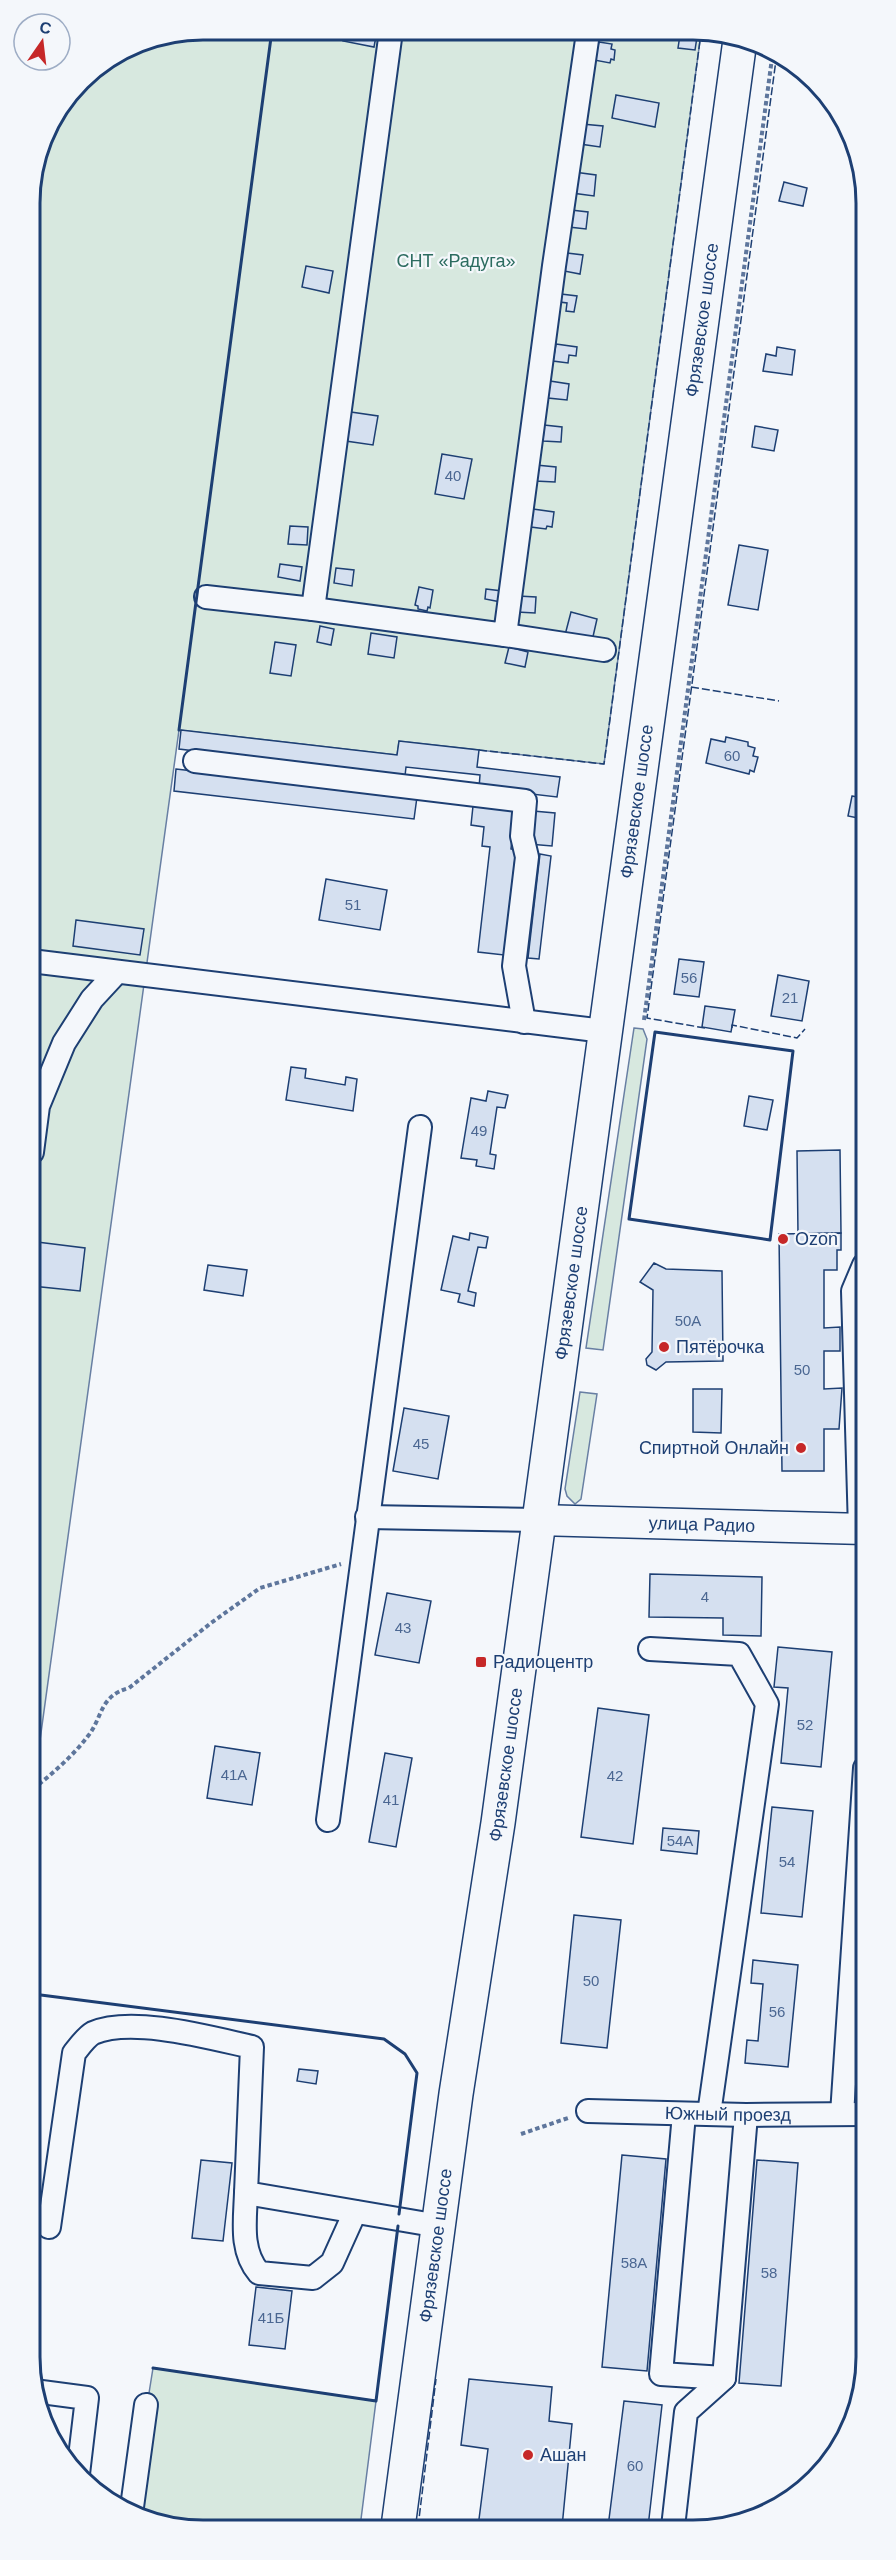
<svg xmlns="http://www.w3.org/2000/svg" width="896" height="2560" viewBox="0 0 896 2560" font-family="Helvetica,sans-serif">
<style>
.green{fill:#d7e8df;stroke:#687fa3;stroke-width:1.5}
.building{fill:#d5e0f0;stroke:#1d3f73;stroke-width:1.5}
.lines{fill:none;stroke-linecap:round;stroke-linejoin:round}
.minor-casing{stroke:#1d3f73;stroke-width:26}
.major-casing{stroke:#1d3f73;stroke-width:33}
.highway-casing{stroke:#1d3f73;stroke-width:36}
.path{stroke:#5e769c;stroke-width:4;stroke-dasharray:4.5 3;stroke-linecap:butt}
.minor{stroke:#f4f7fb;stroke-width:22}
.major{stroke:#f4f7fb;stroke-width:30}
.highway{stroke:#f4f7fb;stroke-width:33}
.fence{stroke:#1d3f73;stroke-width:1.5;stroke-dasharray:8 3;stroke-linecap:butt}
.wall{stroke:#1d3f73;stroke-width:3}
.poi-dot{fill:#c62828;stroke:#f4f7fb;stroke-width:2}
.labels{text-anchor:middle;stroke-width:4.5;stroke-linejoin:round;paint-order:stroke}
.number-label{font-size:15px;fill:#4b6792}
.park-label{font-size:18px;fill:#2c6c60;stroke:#f4f7fb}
.street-label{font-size:18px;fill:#1d3f73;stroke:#f4f7fb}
.poi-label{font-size:18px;fill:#1d3f73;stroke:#f4f7fb;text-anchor:start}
.rim{fill:none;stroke:#1d3f73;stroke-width:3}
</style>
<rect width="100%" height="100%" fill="#f4f7fb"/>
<g class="green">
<path d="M 204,30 L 701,33 L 604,764 L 399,741 L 397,755 L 179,730 L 33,1791 L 30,192 L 48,126 L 89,73 L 137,43 Z"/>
<path d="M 634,1028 L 643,1029 L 647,1039 L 603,1350 L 586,1348 Z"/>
<path d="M 580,1392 L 597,1394 L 581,1499 L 575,1504 L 567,1496 L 565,1489 Z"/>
<path d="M 153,2368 L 376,2401 L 360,2527 L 170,2527 L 131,2506 Z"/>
</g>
<g class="building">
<path d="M 345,31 L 377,31 L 374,47 L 343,41 Z"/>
<path d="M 680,35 L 697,37 L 695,50 L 678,48 Z"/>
<path d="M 599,42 L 612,44 L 611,49 L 615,50 L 614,60 L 611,59 L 610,63 L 594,60 Z"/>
<path d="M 616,95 L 659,103 L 655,127 L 612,118 Z"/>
<path d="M 582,124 L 603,126 L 600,147 L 580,144 Z"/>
<path d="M 574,172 L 596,175 L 594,196 L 572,193 Z"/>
<path d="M 784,182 L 807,188 L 803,206 L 779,201 Z"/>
<path d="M 571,210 L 588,212 L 586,229 L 569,227 Z"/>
<path d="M 567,253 L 583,255 L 580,274 L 564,271 Z"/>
<path d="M 306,266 L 333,271 L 329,293 L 302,287 Z"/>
<path d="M 561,294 L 577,296 L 574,312 L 566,311 L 567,303 L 560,302 Z"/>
<path d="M 556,344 L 577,347 L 576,356 L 569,355 L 568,363 L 553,361 Z"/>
<path d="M 777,347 L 795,350 L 792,375 L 763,371 L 766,354 L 776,356 Z"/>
<path d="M 550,381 L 569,384 L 567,400 L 548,398 Z"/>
<path d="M 344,411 L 378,416 L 373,445 L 339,440 Z"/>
<path d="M 544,425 L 562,427 L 561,442 L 543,441 Z"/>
<path d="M 755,426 L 778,430 L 774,451 L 752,447 Z"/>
<path d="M 442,454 L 472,459 L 464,499 L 435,494 Z"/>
<path d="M 536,465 L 556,467 L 555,482 L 535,481 Z"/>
<path d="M 533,509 L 554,512 L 552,527 L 547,526 L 546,529 L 531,527 Z"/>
<path d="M 290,526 L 308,527 L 307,545 L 288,544 Z"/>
<path d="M 739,545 L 768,550 L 758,610 L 728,605 Z"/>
<path d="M 280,564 L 302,567 L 300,581 L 278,577 Z"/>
<path d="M 336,568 L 354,570 L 352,586 L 334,583 Z"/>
<path d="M 419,587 L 433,590 L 430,608 L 428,607 L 427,611 L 418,609 L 418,606 L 415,605 Z"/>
<path d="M 486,589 L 502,591 L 501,602 L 485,599 Z"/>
<path d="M 518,596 L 536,597 L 535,613 L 517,612 Z"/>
<path d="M 571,612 L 597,619 L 592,641 L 565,635 Z"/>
<path d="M 320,626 L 334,629 L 331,645 L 317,642 Z"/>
<path d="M 371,633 L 397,637 L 394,658 L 368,654 Z"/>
<path d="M 275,642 L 296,645 L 291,676 L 270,673 Z"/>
<path d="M 509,647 L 528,652 L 525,667 L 505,663 Z"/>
<path d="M 181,730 L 397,755 L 399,741 L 479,750 L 477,767 L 560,777 L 557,797 L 479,788 L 480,775 L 406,767 L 405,776 L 179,749 Z"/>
<path d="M 726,737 L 748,742 L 748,746 L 755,748 L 753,756 L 758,757 L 754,772 L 750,770 L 749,774 L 706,763 L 711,739 L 725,742 Z"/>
<path d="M 176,769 L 417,797 L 414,819 L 174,791 Z"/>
<path d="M 852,796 L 863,798 L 863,819 L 848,816 Z"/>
<path d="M 473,806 L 515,811 L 511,849 L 516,850 L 504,955 L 478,952 L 490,847 L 482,846 L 484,827 L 471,825 Z"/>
<path d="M 533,811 L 555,813 L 552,846 L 529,844 Z"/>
<path d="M 540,854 L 551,856 L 539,959 L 528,958 Z"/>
<path d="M 326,879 L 387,890 L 380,930 L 319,920 Z"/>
<path d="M 76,920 L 144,929 L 140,955 L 73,946 Z"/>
<path d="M 679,959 L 704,962 L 699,997 L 674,994 Z"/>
<path d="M 778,975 L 809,981 L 802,1021 L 771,1016 Z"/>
<path d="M 705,1006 L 735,1010 L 731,1032 L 702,1027 Z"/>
<path d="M 291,1067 L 306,1069 L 305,1078 L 345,1085 L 346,1077 L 357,1079 L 353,1111 L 286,1100 Z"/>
<path d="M 488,1091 L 508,1095 L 505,1108 L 497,1107 L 490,1154 L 496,1155 L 494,1169 L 476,1166 L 477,1160 L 461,1158 L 471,1098 L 486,1101 Z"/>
<path d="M 749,1096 L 773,1100 L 767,1130 L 744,1126 Z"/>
<path d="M 840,1150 L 841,1233 L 798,1234 L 797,1151 Z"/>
<path d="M 470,1233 L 488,1237 L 486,1248 L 478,1247 L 468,1291 L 476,1293 L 474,1306 L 458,1302 L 460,1294 L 441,1290 L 453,1236 L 469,1240 Z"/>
<path d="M 841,1233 L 841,1250 L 837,1250 L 837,1270 L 824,1270 L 824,1328 L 840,1327 L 840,1351 L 824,1351 L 824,1389 L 842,1388 L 839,1429 L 824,1429 L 824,1471 L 782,1471 L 779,1234 Z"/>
<path d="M 37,1242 L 85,1248 L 80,1291 L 32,1286 Z"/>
<path d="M 654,1263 L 666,1269 L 722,1271 L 723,1361 L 666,1362 L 656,1370 L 647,1365 L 646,1359 L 652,1352 L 653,1290 L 640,1282 Z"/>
<path d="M 208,1265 L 247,1270 L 243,1296 L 204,1290 Z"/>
<path d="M 693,1389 L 722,1389 L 721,1433 L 693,1432 Z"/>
<path d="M 404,1408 L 449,1416 L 438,1479 L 393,1471 Z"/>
<path d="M 650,1574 L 762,1577 L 761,1636 L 723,1635 L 723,1618 L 649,1617 Z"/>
<path d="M 387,1593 L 431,1601 L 419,1663 L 375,1655 Z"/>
<path d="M 778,1647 L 832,1652 L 821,1767 L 781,1763 L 788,1688 L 774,1687 Z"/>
<path d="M 598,1708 L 649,1715 L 633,1844 L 581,1837 Z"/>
<path d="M 215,1746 L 260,1753 L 252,1805 L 207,1798 Z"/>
<path d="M 385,1753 L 412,1758 L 396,1847 L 369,1842 Z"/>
<path d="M 772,1807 L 813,1811 L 802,1917 L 761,1913 Z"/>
<path d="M 663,1828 L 699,1831 L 697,1854 L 661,1850 Z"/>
<path d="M 574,1915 L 621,1920 L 607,2048 L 561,2043 Z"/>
<path d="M 753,1960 L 798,1965 L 788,2067 L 745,2063 L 747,2040 L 758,2041 L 763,1984 L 751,1983 Z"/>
<path d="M 299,2069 L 318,2071 L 316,2084 L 297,2081 Z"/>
<path d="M 622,2155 L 666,2159 L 647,2371 L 602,2367 Z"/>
<path d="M 201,2160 L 232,2163 L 223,2241 L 192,2238 Z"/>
<path d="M 757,2160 L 798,2163 L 781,2386 L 739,2383 Z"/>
<path d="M 256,2287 L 292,2291 L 285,2349 L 249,2345 Z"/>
<path d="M 866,2319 L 866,2368 L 861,2388 L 858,2388 Z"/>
<path d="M 469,2379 L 552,2387 L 549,2421 L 572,2424 L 562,2527 L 478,2527 L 488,2449 L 461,2445 Z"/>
<path d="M 624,2401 L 662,2405 L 648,2527 L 608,2527 Z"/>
</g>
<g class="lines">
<g class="minor-casing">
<g id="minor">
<path d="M 391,31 L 313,609 L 505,635 L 554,266 L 588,33"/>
<path d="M 206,597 L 313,609"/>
<path d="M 505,635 L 604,650"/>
<path d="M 195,761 L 525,801 L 522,836 L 527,857 L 514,966 L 524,1022"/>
<path d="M 31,961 L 604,1031"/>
<path d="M 32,1152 L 38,1106 L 64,1043 L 92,999 L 117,972"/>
<path d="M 367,1517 L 538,1520"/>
<path d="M 860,1529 L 853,1291 L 864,1265"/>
<path d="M 650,1649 L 739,1654 L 767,1704 L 709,2114"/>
<path d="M 328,1820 L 420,1127"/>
<path id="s1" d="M 588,2111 L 746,2115 L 865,2114"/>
<path d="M 684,2114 L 661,2374 L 724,2378 L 746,2115"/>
<path d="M 842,2114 L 865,1768"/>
<path d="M 246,2193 C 245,2221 240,2251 259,2273 L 313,2278 L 332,2263 L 355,2212"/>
<path d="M 49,2227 L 74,2053 C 79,2047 86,2037 93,2033 C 132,2016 211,2038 252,2047 L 246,2193 L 439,2226"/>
<path d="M 34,2391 L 87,2398 L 78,2474"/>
<path d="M 132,2507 L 146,2405"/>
<path d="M 673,2527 L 686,2412 L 724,2378"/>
</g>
</g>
<g class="major-casing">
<g id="major">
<path id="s2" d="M 538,1520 L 864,1529"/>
</g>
</g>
<g class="highway-casing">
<g id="highway">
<path id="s3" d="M 398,2527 L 456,2094 L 498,1823 L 740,40"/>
</g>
</g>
<g class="path">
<path d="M 644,1020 L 772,58"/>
<path d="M 33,1789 C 52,1774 73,1756 88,1736 C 103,1717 99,1696 129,1688 L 211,1623 L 260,1588 L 341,1564"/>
<path d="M 521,2134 L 568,2118"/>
</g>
<use href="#minor" class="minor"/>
<use href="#major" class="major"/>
<use href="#highway" class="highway"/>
<g class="fence">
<path d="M 691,687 L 779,701"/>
<path d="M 479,750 L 604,764 L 701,33"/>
<path d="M 705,1028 L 647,1018 L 776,60"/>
<path d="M 732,1028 L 732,1025 L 797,1038 L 805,1029"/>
<path d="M 418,2527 L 436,2379"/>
</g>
<g class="wall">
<path d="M 179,730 L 272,30"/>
<path d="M 655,1032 L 793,1051 L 770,1240 L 629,1219 Z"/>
<path d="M 33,1994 L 384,2039 L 405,2054 L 417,2073 L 399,2214"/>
<path d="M 153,2368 L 376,2401 L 398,2226"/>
</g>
</g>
<g class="poi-dot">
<circle cx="783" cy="1239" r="6"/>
<circle cx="664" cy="1347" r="6"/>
<circle cx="801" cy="1448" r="6"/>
<rect x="475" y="1656" width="12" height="12" rx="3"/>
<circle cx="528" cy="2455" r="6"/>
</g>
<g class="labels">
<g class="number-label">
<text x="453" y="481">40</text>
<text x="732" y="761">60</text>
<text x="353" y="910">51</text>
<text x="689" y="983">56</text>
<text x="790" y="1003">21</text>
<text x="479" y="1136">49</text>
<text x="688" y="1326">50А</text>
<text x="802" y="1375">50</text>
<text x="421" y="1449">45</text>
<text x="705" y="1602">4</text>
<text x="403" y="1633">43</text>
<text x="805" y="1730">52</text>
<text x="234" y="1780">41А</text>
<text x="615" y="1781">42</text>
<text x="391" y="1805">41</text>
<text x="680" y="1846">54А</text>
<text x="787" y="1867">54</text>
<text x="591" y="1986">50</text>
<text x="777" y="2017">56</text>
<text x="634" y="2268">58А</text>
<text x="769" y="2278">58</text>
<text x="271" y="2323">41Б</text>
<text x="635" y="2471">60</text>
</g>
<g class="park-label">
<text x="456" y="267">СНТ «Радуга»</text>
</g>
<g class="street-label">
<text dy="6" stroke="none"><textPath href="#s3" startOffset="2228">Фрязевское шоссе</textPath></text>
<text dy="6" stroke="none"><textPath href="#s3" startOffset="1742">Фрязевское шоссе</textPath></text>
<text dy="6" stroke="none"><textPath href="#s3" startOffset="1256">Фрязевское шоссе</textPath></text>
<text dy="6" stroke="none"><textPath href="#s2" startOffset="164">улица Радио</textPath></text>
<text dy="6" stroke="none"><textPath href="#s3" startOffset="770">Фрязевское шоссе</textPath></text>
<text dy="6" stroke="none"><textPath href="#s1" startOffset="140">Южный проезд</textPath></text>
<text dy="6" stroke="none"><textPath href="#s3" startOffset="284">Фрязевское шоссе</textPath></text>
</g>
<g class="poi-label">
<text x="795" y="1245">Ozon</text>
<text x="676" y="1353">Пятёрочка</text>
<text x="789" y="1454" text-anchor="end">Спиртной Онлайн</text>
<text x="493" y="1668">Радиоцентр</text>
<text x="540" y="2461">Ашан</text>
</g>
</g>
<path d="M0 0H896V2560H0ZM203 40H693A163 163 0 0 1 856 203V2357A163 163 0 0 1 693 2520H203A163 163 0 0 1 40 2357V203A163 163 0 0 1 203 40Z" fill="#f4f7fb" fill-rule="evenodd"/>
<path class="rim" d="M203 40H693A163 163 0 0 1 856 203V2357A163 163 0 0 1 693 2520H203A163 163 0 0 1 40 2357V203A163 163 0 0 1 203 40Z"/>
<g transform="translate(42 42) rotate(14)"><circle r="28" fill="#f4f7fb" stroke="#9eadc5" stroke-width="1.5"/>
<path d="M0-4.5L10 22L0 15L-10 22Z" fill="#c62828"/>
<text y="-9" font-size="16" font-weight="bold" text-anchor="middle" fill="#1d3f73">С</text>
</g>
</svg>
